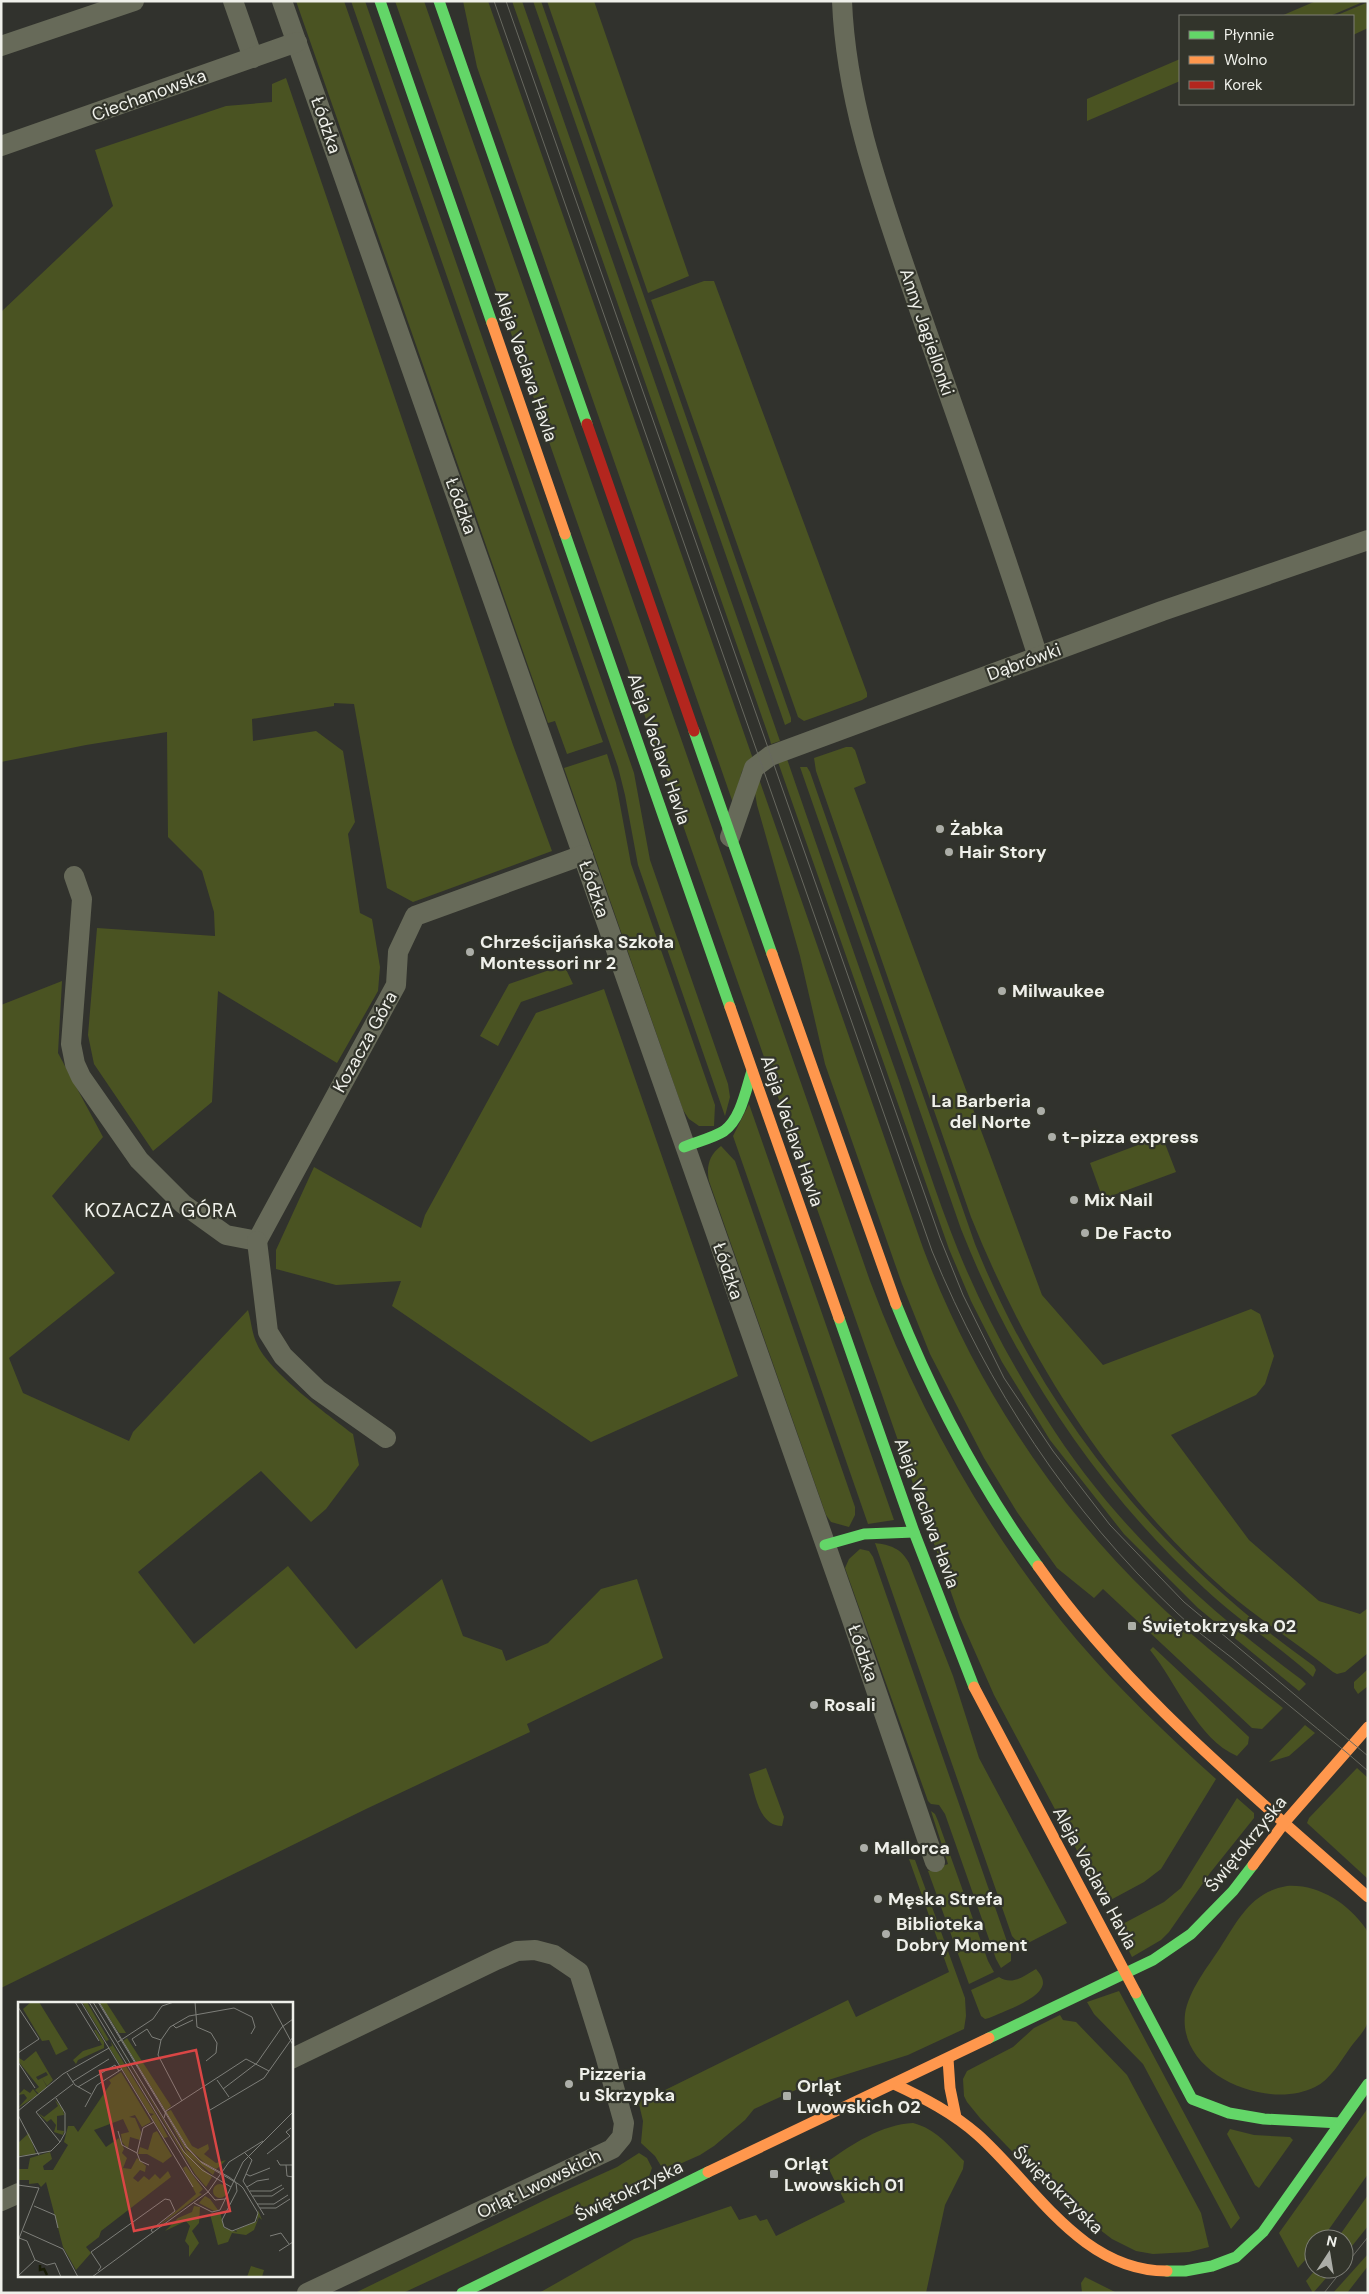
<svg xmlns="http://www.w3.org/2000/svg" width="1369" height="2294" viewBox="0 0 1369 2294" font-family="'DM Sans',sans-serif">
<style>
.green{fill:#4a5322}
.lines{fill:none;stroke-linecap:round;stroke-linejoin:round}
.street{stroke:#676a59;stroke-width:20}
.fast{stroke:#63d668;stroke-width:11}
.slow{stroke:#ff974d;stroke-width:11}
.jam{stroke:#b3261e;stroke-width:11}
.tram{stroke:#67685f;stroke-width:1}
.poi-dot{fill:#acaea8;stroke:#32342b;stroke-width:2}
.labels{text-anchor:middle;stroke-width:4.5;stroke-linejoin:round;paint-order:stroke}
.street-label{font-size:18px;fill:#eff0ea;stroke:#32342b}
.poi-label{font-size:18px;font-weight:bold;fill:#eff0ea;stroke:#32342b;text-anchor:start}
.neighbourhood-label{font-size:19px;letter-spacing:1px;fill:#eff0ea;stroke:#32342b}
.inset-river{fill:none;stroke:#181c06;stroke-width:2.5}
.inset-road{fill:none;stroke:#7d7e79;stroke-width:1}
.view{fill:#da4645;fill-opacity:0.15;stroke:#da4645;stroke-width:2.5}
.inset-edge{fill:none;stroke:#eff0ea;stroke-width:2.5}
</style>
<rect width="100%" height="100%" fill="#31322d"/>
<g class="green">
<path d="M 296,1 L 344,1 L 603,742 L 567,754 L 555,721 L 548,723 Z"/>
<path d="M 351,1 L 365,1 L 634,773 L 650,860 L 728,1084 L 730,1097 L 725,1116 L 638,865 L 625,795 L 618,767 Z"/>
<path d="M 395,1 L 424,1 L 870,1281 C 919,1412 987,1533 1077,1640 C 1120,1690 1167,1735 1216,1779 L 1161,1869 L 1144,1882 L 1105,1903 L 994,1695 L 960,1618 Z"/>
<path d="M 463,1 L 488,1 L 753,759 L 742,771 L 733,803 L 477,67 Z"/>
<path d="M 512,1 L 522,1 L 780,741 L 771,744 L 770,740 Z"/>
<path d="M 533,1 L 541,1 L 791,718 L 791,722 L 785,725 Z"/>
<path d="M 547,1 L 594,1 L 689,276 L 648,293 Z"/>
<path d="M 1316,1 L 1365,1 L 1330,16 L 1281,16 Z"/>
<path d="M 1366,3 L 1368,28 L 1353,35 L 1353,16 L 1335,16 Z"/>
<path d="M 1180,59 L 1180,81 L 1087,121 L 1087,99 Z"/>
<path d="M 286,78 L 513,745 L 552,851 L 413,902 L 387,888 L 354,704 L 334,703 L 334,706 L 252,719 L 253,741 L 316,731 L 343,751 L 355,822 L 348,834 L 360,913 L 372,919 L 380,967 L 378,991 L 337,1063 L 218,991 L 212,1102 L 153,1151 L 94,1064 L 88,1035 L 97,928 L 215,936 L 214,912 L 202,871 L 168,837 L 167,732 L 86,745 L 1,762 L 1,312 L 113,206 L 95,150 L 226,106 L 272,102 L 272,84 Z"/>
<path d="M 704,281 L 714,281 L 867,693 L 867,697 L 862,700 L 804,721 L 798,717 L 651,300 Z"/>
<path d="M 846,747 L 852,747 L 855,750 L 866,783 L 854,788 L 1042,1295 L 1103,1365 L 1251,1309 L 1260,1314 L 1274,1356 L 1265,1384 L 1256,1395 L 1171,1435 L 1249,1540 L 1319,1601 L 1360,1614 L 1368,1608 L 1368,1653 L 1345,1672 L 1337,1674 L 1333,1672 C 1299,1644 1261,1621 1227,1592 C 1111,1491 1028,1359 971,1217 L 816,771 L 814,758 Z"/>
<path d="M 607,754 L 616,783 L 631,864 L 715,1105 L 714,1126 L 699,1126 L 689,1119 L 683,1110 L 564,768 Z"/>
<path d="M 787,759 C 824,866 861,974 899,1081 C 918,1138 936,1195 958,1250 C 982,1309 1012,1365 1046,1418 C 1112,1523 1203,1607 1302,1680 L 1306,1684 L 1299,1691 L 1198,1608 L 1124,1534 L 1050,1440 L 1002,1362 L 971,1301 L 949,1249 L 778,762 Z"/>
<path d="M 800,767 L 807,767 L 810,772 L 975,1244 C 1045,1418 1161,1558 1314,1666 L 1316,1670 L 1313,1677 C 1279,1646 1239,1621 1205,1589 C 1097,1489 1015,1366 961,1229 Z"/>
<path d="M 759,779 L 923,1248 C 972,1378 1050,1499 1150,1596 C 1192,1637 1237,1672 1283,1708 L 1262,1729 L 1252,1728 L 1103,1589 L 1094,1598 L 1057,1568 L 1017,1512 L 984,1458 L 930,1354 L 902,1284 L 825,1064 L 800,956 L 757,805 L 755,793 Z"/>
<path d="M 564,965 L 573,984 L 521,1002 L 498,1046 L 480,1036 L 509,984 Z"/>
<path d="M 62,981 L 58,1053 L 103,1137 L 52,1196 L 115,1273 L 9,1358 L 23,1393 L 129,1441 L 133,1432 L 248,1310 C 251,1320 252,1334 257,1344 C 269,1372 328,1415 353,1434 L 359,1465 L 326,1509 L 311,1522 L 261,1471 L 138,1572 L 194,1644 L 288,1566 L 356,1649 L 442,1579 L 463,1636 L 502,1650 L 506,1661 L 548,1643 L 601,1589 L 637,1579 L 663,1658 L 527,1724 L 530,1732 L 366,1809 L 1,1988 L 1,1005 Z"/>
<path d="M 604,989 L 738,1376 L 591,1442 L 392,1306 L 401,1281 L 336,1285 L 276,1269 L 276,1250 L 314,1167 L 421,1228 L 425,1215 L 536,1013 Z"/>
<path d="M 749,1104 L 894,1520 L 868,1524 L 733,1136 Z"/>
<path d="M 1162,1136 L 1176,1172 L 1103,1199 L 1090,1163 Z"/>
<path d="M 721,1146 L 735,1161 L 855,1507 L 855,1515 L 849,1527 L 831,1522 L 826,1515 L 709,1181 C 706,1167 709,1155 721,1146 Z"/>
<path d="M 875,1543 C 890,1545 901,1548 909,1563 L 953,1676 L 979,1758 L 1067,1923 L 1030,1942 L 1019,1944 L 1012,1936 Z"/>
<path d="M 860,1549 L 869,1551 L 873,1557 L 1011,1953 L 1011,1961 L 1001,1968 L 996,1959 L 945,1814 L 939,1805 L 931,1804 L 928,1801 L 845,1568 L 849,1559 Z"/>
<path d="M 1153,1647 L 1249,1737 L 1248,1744 L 1237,1756 C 1197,1739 1177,1683 1150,1650 Z"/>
<path d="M 1368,1669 L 1368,1686 L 1358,1694 L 1354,1688 L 1354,1682 Z"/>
<path d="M 1305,1725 L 1315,1733 L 1289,1756 L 1269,1762 Z"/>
<path d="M 766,1768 L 784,1817 L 782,1826 C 758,1826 755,1792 749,1774 Z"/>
<path d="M 1357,1768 L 1368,1778 L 1368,1879 L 1307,1823 L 1309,1818 Z"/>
<path d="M 1237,1798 L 1254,1813 L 1254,1818 L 1210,1873 L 1169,1932 L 1161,1940 L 1132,1957 L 1117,1927 L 1164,1902 L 1181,1888 Z"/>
<path d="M 931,1811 L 935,1814 L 938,1821 L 988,1961 L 994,1972 L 969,1984 L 928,1871 L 948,1864 Z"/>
<path d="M 909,1859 L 915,1860 L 965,1998 L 966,2016 L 964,2029 L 908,2055 L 822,2082 L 820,2079 L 754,2109 L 745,2120 L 714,2146 L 700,2155 L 664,2171 L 655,2156 L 641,2143 L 643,2121 L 638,2100 L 658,2091 L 659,2093 L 848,2000 L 856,2017 L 949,1972 Z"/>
<path d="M 1287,1886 C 1318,1884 1348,1903 1366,1929 L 1368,1933 C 1368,1956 1368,1978 1368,2001 C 1368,2008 1369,2018 1367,2024 C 1364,2032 1355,2041 1350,2048 C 1340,2062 1330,2080 1315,2087 C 1268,2111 1178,2075 1185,2014 C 1189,1990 1207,1968 1220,1948 C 1238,1920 1251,1892 1287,1886 Z"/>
<path d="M 1036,1969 C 1039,1973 1043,1977 1043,1983 C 1042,1999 1002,2012 989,2018 L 985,2019 L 981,2016 L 971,1990 L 999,1977 C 1013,1986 1024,1976 1036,1969 Z"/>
<path d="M 1119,1991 L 1240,2218 L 1231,2229 L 1143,2064 L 1094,2014 L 1087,2002 Z"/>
<path d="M 1060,2015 L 1063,2020 L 1076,2022 L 1127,2075 L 1201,2213 L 1209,2247 L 1189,2252 L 1153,2254 L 1136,2251 L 1112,2239 L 1053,2194 L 980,2118 L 967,2102 L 964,2096 L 963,2079 L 967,2071 L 1013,2047 L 1034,2028 Z"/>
<path d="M 1368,2108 L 1368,2174 L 1322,2239 L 1314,2239 L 1314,2250 L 1298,2268 L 1279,2233 Z"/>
<path d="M 913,2123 C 936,2129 948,2145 964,2161 L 963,2169 L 945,2205 L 926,2293 L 539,2293 L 634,2239 L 731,2206 L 739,2220 L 756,2215 L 760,2221 L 767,2219 L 776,2236 L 845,2202 L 826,2163 C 850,2145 883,2124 913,2123 Z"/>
<path d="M 1230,2129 L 1254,2135 L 1290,2137 L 1293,2140 L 1259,2188 L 1255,2185 L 1227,2134 Z"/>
<path d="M 639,2153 L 647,2158 L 652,2168 L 648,2179 L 403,2293 L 355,2293 L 553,2196 L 617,2167 Z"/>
<path d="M 1368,2195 L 1368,2226 L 1344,2256 L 1344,2239 L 1337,2239 Z"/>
<path d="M 1368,2254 L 1368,2266 L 1347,2293 L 1333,2293 Z"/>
<path d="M 1316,2269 L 1334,2269 L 1313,2293 L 1306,2281 Z"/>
<path d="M 1085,2277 L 1117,2293 L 1082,2293 L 1081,2283 Z"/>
</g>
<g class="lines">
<g class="street">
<path d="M 233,1 L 253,58"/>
<path d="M 282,1 L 850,1614 L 935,1862"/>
<path d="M 842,1 C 846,105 883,203 916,300 C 957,419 1000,537 1038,657"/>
<path d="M 1,46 L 134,1"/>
<path d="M 1,146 L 297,42"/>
<path d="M 730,837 L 754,768 L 770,756 L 1162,611 L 1368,540"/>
<path d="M 74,876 L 82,899 L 71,1044 L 75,1064 L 81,1077 L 139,1160 L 183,1204 L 226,1235 L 257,1241 L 396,985 L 398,952 L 415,916 L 583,855"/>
<path d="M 257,1241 L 268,1332 L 283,1356 L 318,1390 L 386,1438"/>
<path d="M 291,2059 L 496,1960 L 517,1951 L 535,1950 L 554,1955 L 579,1972 L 605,2055 L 624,2123 L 622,2137 L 612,2149 L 307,2293"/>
<path d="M 1,2201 L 19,2193"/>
</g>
<g class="fast">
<path d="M 380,1 L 492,323"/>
<path d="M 439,1 L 587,424"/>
<path d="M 565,534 L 730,1007"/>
<path d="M 694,731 L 772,954"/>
<path d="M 684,1147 C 696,1142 713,1138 724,1131 C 741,1119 746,1089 752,1071"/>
<path d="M 896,1304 C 934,1399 978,1483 1038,1566"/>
<path d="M 839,1318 L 914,1532 L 974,1687"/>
<path d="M 825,1545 L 864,1534 L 914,1532"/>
<path d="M 1136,1993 L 1192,2099 L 1229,2113 L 1264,2119 L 1340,2123"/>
<path d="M 989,2038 L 1153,1960 L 1191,1934 L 1233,1891 L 1253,1865"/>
<path d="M 1167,2271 L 1185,2271 L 1212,2266 L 1236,2257 L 1263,2232 L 1368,2084"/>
<path d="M 462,2293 L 708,2172"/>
</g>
<g class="slow">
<path d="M 492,323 L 565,534"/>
<path d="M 772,954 L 896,1304"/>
<path d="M 730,1007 L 839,1318"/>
<path d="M 1038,1566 C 1128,1694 1252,1793 1368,1897"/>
<path d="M 974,1687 L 1136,1993"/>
<path d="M 1253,1865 L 1285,1822 L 1368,1727"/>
<path d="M 948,2059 L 950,2088 L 956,2117"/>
<path d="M 894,2084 C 924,2098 953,2113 978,2135 C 1035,2186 1081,2271 1167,2271"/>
<path d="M 708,2172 L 989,2038"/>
</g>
<path class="jam" d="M 587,424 L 694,731"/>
<g class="tram">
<path d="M 494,1 L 932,1251 C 988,1387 1069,1511 1176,1612 C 1193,1629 1213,1643 1232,1658 C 1270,1690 1308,1721 1346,1752 L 1368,1771"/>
<path d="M 506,1 L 940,1238 L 963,1295 L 1004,1378 L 1053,1451 L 1110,1525 L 1184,1602 L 1368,1756"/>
<path d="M 1344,2267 L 1368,2237"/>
<path d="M 1324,2293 L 1343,2269"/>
</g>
</g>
<g class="poi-dot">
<circle cx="940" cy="829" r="5"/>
<circle cx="949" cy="852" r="5"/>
<circle cx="470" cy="952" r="5"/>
<circle cx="1002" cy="991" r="5"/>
<circle cx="1041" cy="1111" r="5"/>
<circle cx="1052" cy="1137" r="5"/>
<circle cx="1074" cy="1200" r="5"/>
<circle cx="1085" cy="1233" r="5"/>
<rect x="1127" y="1621" width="10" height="10" rx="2.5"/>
<circle cx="814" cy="1705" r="5"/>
<circle cx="864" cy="1848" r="5"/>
<circle cx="878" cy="1899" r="5"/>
<circle cx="886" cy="1934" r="5"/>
<circle cx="569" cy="2084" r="5"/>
<rect x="782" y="2091" width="10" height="10" rx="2.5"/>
<rect x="769" y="2169" width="10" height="10" rx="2.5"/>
</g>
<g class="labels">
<g class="street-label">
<text transform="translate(149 95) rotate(-20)" y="6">Ciechanowska</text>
<text transform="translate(326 125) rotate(71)" y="6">Łódzka</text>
<text transform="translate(927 332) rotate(71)" y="6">Anny Jagiellonki</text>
<text transform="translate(526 366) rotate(71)" y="6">Aleja Vaclava Havla</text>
<text transform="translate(461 506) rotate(70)" y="6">Łódzka</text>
<text transform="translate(1024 662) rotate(-20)" y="6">Dąbrówki</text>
<text transform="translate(659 749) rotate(71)" y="6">Aleja Vaclava Havla</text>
<text transform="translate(594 889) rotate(71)" y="6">Łódzka</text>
<text transform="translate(365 1042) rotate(-61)" y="6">Kozacza Góra</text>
<text transform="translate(792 1131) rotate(71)" y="6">Aleja Vaclava Havla</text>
<text transform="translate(728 1271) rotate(71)" y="6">Łódzka</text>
<text transform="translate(927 1513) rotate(70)" y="6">Aleja Vaclava Havla</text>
<text transform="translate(863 1653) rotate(71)" y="6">Łódzka</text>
<text transform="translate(1246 1844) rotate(-51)" y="6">Świętokrzyska</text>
<text transform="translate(1095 1878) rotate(62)" y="6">Aleja Vaclava Havla</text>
<text transform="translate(539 2184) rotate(-26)" y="6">Orląt Lwowskich</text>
<text transform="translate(1058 2190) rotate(44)" y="6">Świętokrzyska</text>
<text transform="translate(629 2191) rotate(-26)" y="6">Świętokrzyska</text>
</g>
<g class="poi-label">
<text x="950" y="835">Żabka</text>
<text x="959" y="858">Hair Story</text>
<text x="480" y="948">Chrześcijańska Szkoła<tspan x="480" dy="21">Montessori nr 2</tspan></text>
<text x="1012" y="997">Milwaukee</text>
<text x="1031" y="1107" text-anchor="end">La Barberia<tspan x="1031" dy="21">del Norte</tspan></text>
<text x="1062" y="1143">t-pizza express</text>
<text x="1084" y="1206">Mix Nail</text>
<text x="1095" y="1239">De Facto</text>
<text x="1142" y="1632">Świętokrzyska 02</text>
<text x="824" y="1711">Rosali</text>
<text x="874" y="1854">Mallorca</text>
<text x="888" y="1905">Męska Strefa</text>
<text x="896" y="1930">Biblioteka<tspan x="896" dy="21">Dobry Moment</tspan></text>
<text x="579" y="2080">Pizzeria<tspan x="579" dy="21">u Skrzypka</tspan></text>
<text x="797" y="2092">Orląt<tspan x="797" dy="21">Lwowskich 02</tspan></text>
<text x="784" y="2170">Orląt<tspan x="784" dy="21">Lwowskich 01</tspan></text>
</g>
<g class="neighbourhood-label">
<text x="161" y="1217">KOZACZA GÓRA</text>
</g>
</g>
<g transform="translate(18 2002)">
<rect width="275" height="275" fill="#31322d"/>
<path d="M 13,0 L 21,0 L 50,47 L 38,53 L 31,38 L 24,39 L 5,7 ZM 64,0 L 69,0 L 91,38 L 88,39 ZM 81,0 L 88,0 L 108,31 L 101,31 ZM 76,28 L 78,28 L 86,40 L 86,46 L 60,58 L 58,62 L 55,58 L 65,49 L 84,43 ZM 109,36 L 153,104 L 148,109 L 105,39 ZM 93,40 L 138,113 L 150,135 L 146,136 L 133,114 L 136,112 L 131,111 L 91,45 L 94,44 ZM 99,42 L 162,145 L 194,175 L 188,185 L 177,172 ZM 18,49 L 35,78 L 29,84 L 24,76 L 30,73 L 28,70 L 18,75 L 20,78 L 24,76 L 29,85 L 21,92 L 17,88 L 21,85 L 0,59 L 1,56 L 6,59 ZM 103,70 L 133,120 L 124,125 L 117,113 L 111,115 L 117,116 L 123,130 L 122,138 L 112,135 L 110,147 L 104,140 L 103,132 L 111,130 L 105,117 L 76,128 L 88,145 L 101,136 L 106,147 L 104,151 L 109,156 L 105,166 L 113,167 L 119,156 L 128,164 L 127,170 L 122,168 L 115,176 L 120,180 L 126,174 L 131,178 L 137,172 L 142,177 L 150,169 L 153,175 L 83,229 L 81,235 L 68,245 L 73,251 L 58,268 L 45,245 L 28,180 L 23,185 L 20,181 L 11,182 L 11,178 L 0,178 L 0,167 L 10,167 L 12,156 L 32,150 L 34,157 L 25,164 L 26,168 L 35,168 L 50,143 L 46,140 L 50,124 L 56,124 L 60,130 L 93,81 L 91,78 ZM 6,87 L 12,91 L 15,87 L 20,93 L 0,106 L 9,96 L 6,92 L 0,93 ZM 37,98 L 45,107 L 46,113 L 39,114 L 39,128 L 46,129 L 45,133 L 36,130 L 38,123 L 33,117 L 29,120 L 20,111 L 26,115 L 40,104 ZM 153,108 L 174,144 L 180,147 L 190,142 L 191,147 L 186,152 L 198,161 L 208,158 L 201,165 L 198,167 L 188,162 L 170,146 L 148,110 ZM 147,112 L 169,148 L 197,169 L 195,173 L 169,152 ZM 139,129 L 154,154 L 145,161 L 129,152 L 120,152 L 122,145 L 130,148 L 135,131 ZM 11,131 L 18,152 L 0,154 L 0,141 ZM 168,164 L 185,187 L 181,191 L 184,192 L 137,227 L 178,192 L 165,166 ZM195 189a7 7 0 1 1 14 0a7 7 0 1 1-14 0ZM 187,194 L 192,197 L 200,208 L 196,209 L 181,201 ZM 176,204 L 182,205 L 181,221 L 174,229 L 181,241 L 171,255 L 171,244 L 167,239 L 172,224 L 168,219 L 147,229 L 160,216 L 174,210 ZM 240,208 L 244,218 L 241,215 L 236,228 L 228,233 L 214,231 L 210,240 L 200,243 L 192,212 L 202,210 L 206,226 L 219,230 L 218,228 L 239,219 ZM 233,264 L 246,268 L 244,275 L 229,275 Z" fill="#4a5322"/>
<path class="inset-river" d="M 22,263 L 22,268 L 26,267 L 29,273"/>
<path class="inset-road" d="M 57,0 L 81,39M 63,0 L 175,185M 71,0 L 175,172 L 197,198 L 207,197M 75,0 L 166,150 L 184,168 L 213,185M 80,0 L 168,145 L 184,161 L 212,177 L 215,179 L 217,180 L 218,181 L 219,181 L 223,184 L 225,186 L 240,211 L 237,220 L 214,229 L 206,225 L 204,218 L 219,189 L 218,181 L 217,180 L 217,179 L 215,178 L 211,175 L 182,159 L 169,145 L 81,0M 177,0 L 179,25 L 193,31 L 199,41 L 198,51 L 188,59M 252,0 L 275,43M 0,5 L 21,37 L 0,51M 155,23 L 158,26 L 175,18M 100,40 L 135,17 L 144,4 L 156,0M 118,44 L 114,37 L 129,27 L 134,35 L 143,38M 0,60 L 17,86M 49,71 L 57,83 L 73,92M 199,78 L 211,95M 54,80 L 91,57M 60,85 L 97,63 L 101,69M 205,87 L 239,61 L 264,25 L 275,17M 164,99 L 140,53 L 143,38 L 152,25 L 171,14 L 216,6 L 234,15 L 237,25 L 233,32M 67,105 L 79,83 L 104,67M 192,108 L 246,76 L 275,35M 0,109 L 45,72 L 91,46M 0,113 L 21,153M 146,116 L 148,109 L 228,57 L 251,69M 100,129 L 104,143 L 119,151 L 125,126 L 136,120M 42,140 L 18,110 L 55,82M 226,150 L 234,158 L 225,179 L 246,213M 119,151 L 122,159 L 131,163M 249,152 L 272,134 L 268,130 L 273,126M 0,155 L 33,149 L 42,140 L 47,131 L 47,111 L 38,96M 259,158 L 262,163 L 275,163M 268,163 L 269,174 L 275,175M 228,172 L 232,174 L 252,166M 0,183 L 21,186 L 0,239M 229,185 L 239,179 L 251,177M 232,189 L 253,189 L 264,183M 235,194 L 254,194 L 266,186M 176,201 L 194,210 L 202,208 L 225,160 L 275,110M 239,202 L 256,202 L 270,193M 16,204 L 37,213 L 40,226M 242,206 L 258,206 L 272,197M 5,229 L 45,247 L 60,275M 252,234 L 263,231 L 271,242M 1,236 L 9,239 L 17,258 L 29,263 L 37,261 L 43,275M 261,249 L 275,240M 80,269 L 83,265 L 73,250 L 147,197 L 152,198 L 157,209 L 133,228 L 135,231M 0,274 L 17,258M 74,275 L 190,190 L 211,160 L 245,139"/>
<path class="view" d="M 178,48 L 212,209 L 116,229 L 82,69 Z"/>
<rect width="275" height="275" class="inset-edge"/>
</g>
<rect width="1369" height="2294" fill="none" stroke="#eff0ea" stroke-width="5"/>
<rect x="1179" y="15" width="175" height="90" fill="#32342b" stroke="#7e7f77"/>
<rect x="1189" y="31" width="25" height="8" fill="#63d668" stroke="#7e7f77"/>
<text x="1224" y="40" font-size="15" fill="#eff0ea">Płynnie</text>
<rect x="1189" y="56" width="25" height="8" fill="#ff974d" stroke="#7e7f77"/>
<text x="1224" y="65" font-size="15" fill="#eff0ea">Wolno</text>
<rect x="1189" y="81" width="25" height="8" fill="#b3261e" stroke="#7e7f77"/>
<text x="1224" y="90" font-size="15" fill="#eff0ea">Korek</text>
<g transform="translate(1329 2254) rotate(12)"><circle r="24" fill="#32342b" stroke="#7e7f77"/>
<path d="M0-4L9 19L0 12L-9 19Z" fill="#acaea8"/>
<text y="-8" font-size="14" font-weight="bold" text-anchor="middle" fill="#eff0ea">N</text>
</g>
</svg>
